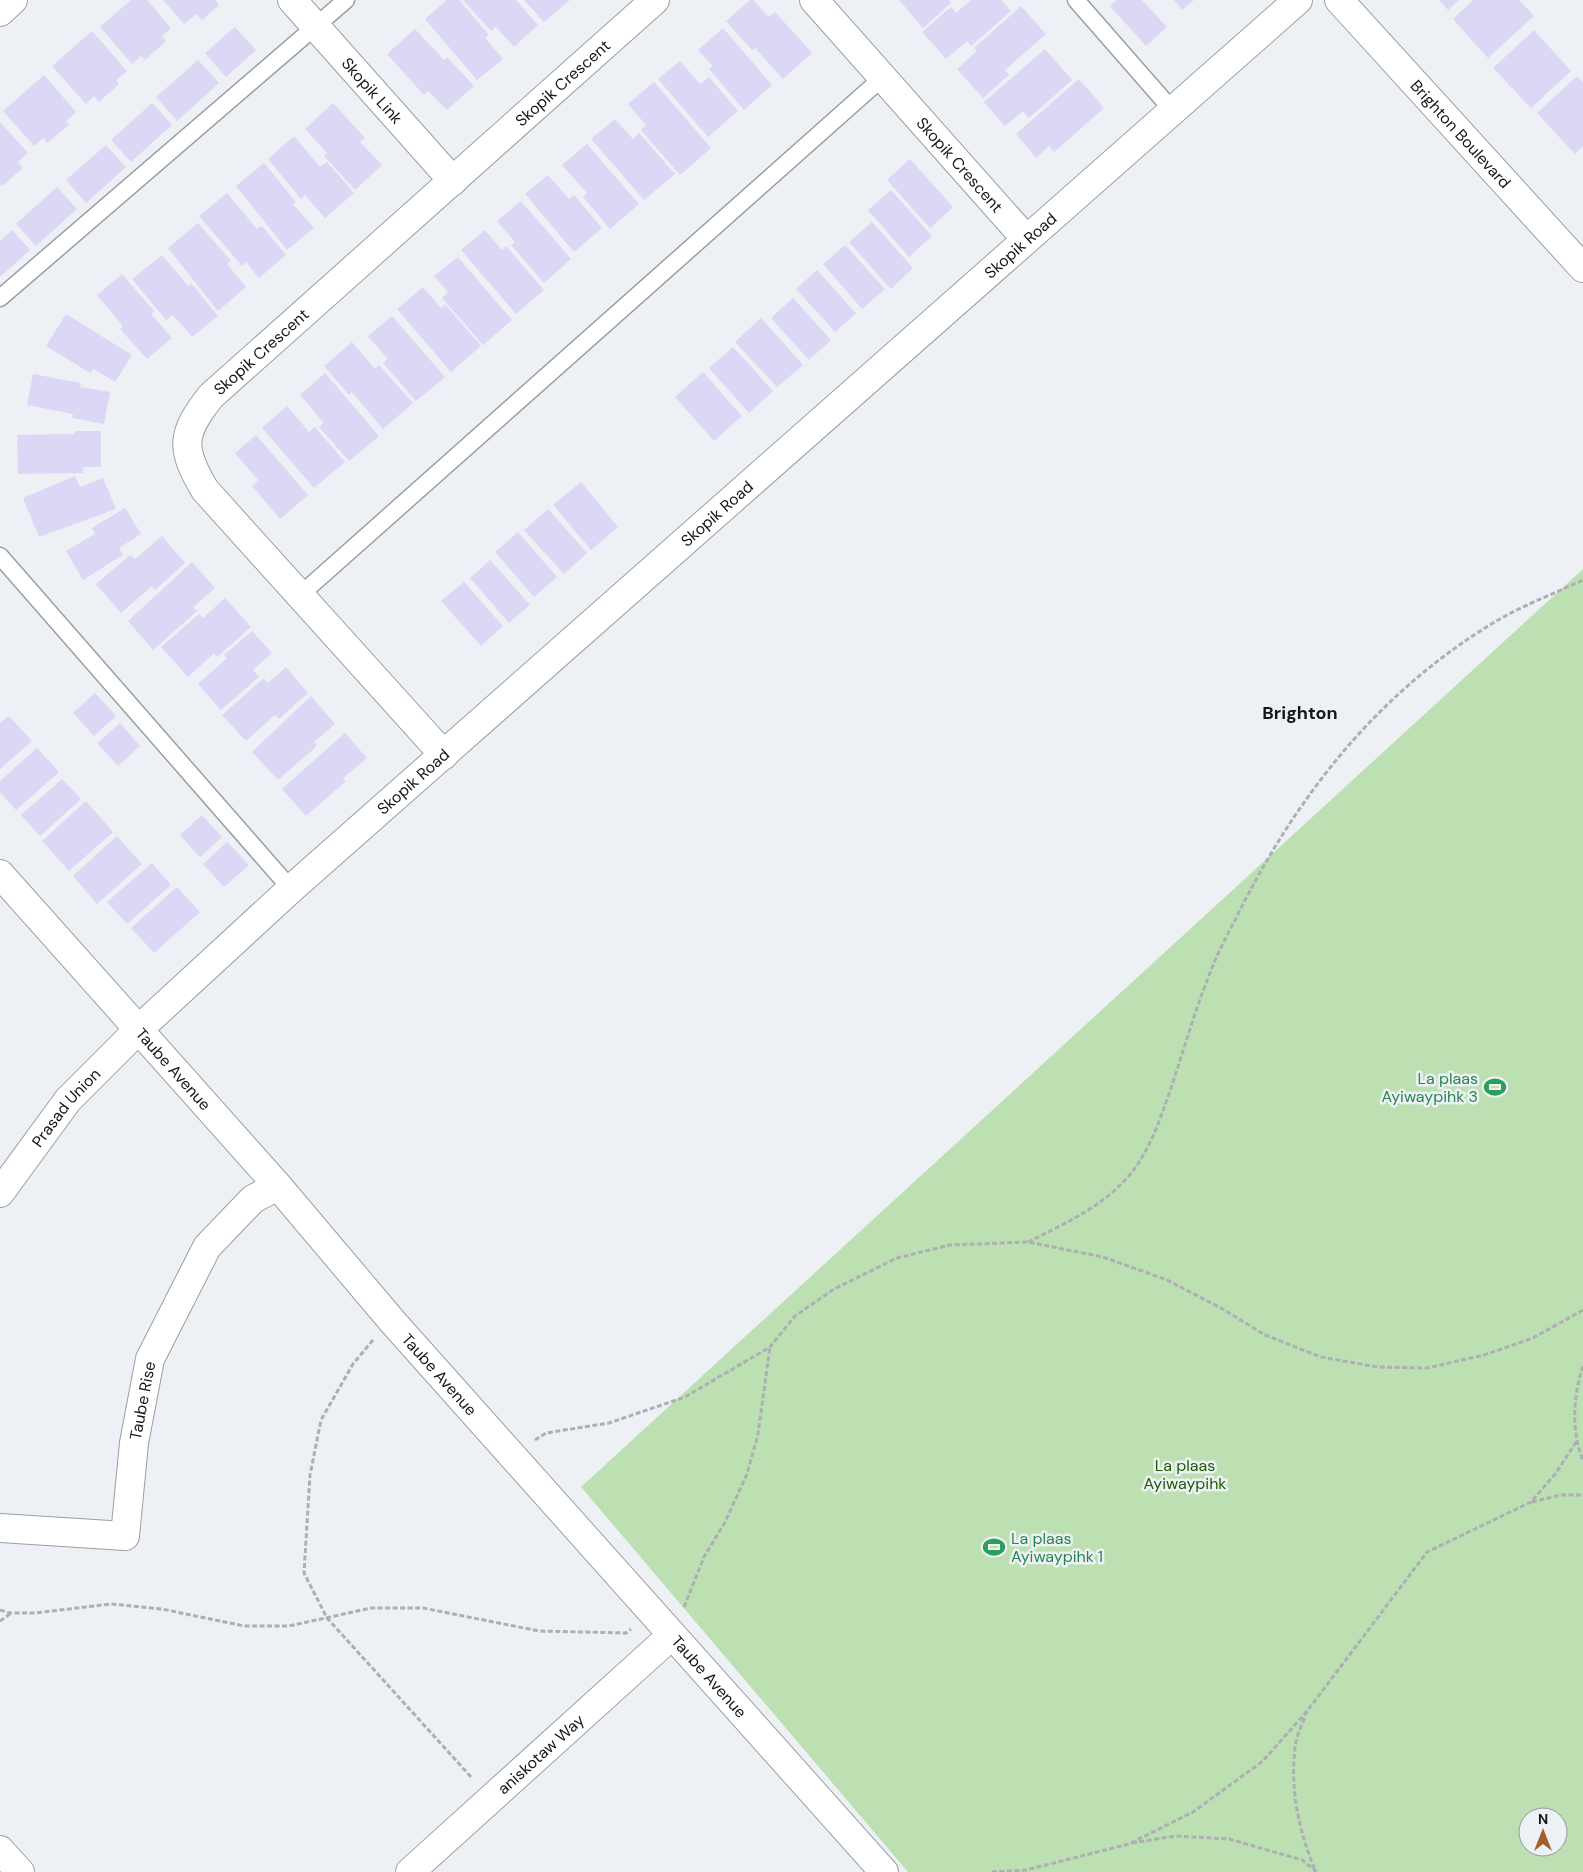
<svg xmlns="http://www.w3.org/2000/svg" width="1583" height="1872" viewBox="0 0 1583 1872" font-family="'DM Sans',sans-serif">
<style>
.green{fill:#bde0b2;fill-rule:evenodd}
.building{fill:#dbd7f4}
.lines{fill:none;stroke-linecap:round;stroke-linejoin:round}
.lane-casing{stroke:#9b9fa3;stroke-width:19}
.street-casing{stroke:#9b9fa3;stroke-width:30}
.secondary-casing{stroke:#9b9fa3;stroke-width:30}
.path{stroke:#acafb3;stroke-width:3;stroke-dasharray:5 2.5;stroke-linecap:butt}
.lane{stroke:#fff;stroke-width:16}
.street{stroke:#fff;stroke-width:28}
.secondary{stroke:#fff;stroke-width:28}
.labels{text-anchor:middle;stroke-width:5;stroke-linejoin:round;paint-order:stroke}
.street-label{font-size:16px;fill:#141617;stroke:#edf1f6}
.leisure-label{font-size:16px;fill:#27864d;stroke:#edf1f6;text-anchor:end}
.park-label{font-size:16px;fill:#1f5b00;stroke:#edf1f6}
.neighbourhood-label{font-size:18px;font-weight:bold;fill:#141617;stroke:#edf1f6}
</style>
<rect width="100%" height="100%" fill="#edf1f6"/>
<path class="green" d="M 1583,569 L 1583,1872 L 908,1872 L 581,1487 ZM 1528,1817 L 1558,1817 L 1558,1847 L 1528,1847 Z"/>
<g class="building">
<path d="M 131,0 L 147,0 L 171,28 L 162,36 L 166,41 L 145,60 L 141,56 L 132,64 L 100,27 Z"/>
<path d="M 163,0 L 215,0 L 219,5 L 202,20 L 196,14 L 184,24 Z"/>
<path d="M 447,0 L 459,0 L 489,35 L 485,38 L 503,59 L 477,80 L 425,19 Z"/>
<path d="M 463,0 L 516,0 L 538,25 L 514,47 L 496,27 L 491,31 Z"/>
<path d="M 524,0 L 570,0 L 544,22 Z"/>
<path d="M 750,0 L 753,0 L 769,17 L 775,12 L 812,53 L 783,79 L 755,48 L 752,50 L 726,21 Z"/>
<path d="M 899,0 L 949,0 L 951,3 L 923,28 Z"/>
<path d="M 971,0 L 1001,0 L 1011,11 L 971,46 L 967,41 L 946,59 L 922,32 L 951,7 L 956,13 Z"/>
<path d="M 1117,0 L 1142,0 L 1167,27 L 1146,46 L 1110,6 Z"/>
<path d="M 1174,0 L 1194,0 L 1182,10 Z"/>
<path d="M 1439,0 L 1459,0 L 1448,10 Z"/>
<path d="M 1473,0 L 1519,0 L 1534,16 L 1488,58 L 1453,19 Z"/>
<path d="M 1021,6 L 1046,34 L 1005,70 L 1009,75 L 983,98 L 957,69 L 977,51 L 974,48 Z"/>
<path d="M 235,27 L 256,50 L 226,77 L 205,53 Z"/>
<path d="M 723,28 L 772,85 L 744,110 L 709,69 L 713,66 L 698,50 Z"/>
<path d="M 415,29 L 444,60 L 447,57 L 474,86 L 447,110 L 428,91 L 424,95 L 387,54 Z"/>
<path d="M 1534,30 L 1571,71 L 1531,108 L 1493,68 Z"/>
<path d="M 92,31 L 127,71 L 116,80 L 119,84 L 99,102 L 94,96 L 86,104 L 52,66 Z"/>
<path d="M 1045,49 L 1072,80 L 1029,118 L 1023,111 L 1005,126 L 984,102 Z"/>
<path d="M 198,60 L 219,83 L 177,121 L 156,97 Z"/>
<path d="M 680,61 L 700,84 L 709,77 L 738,111 L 708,137 L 658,79 Z"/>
<path d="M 44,75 L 76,112 L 66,121 L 69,125 L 47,143 L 43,138 L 34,146 L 3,111 Z"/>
<path d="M 1577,76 L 1583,82 L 1583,146 L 1575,154 L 1537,113 Z"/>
<path d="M 1079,79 L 1104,108 L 1054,152 L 1049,146 L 1036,158 L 1016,134 Z"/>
<path d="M 654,82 L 711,148 L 680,175 L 641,130 L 646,125 L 628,104 Z"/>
<path d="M 152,103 L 172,125 L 131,162 L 111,140 Z"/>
<path d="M 333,103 L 365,138 L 360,142 L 382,165 L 355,190 L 324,156 L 327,153 L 305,129 Z"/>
<path d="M 615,119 L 633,139 L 639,133 L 675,174 L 644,200 L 591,139 Z"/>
<path d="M 0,122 L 28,153 L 18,162 L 23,168 L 2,186 L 0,183 Z"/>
<path d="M 294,136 L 320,167 L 327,162 L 354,193 L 325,218 L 305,195 L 301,199 L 268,159 Z"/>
<path d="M 587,144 L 639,204 L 610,229 L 583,197 L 587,193 L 562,165 Z"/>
<path d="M 106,145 L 126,167 L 86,203 L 66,180 Z"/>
<path d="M 910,159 L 953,207 L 930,228 L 887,180 Z"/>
<path d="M 264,163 L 296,202 L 293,204 L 314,228 L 287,250 L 236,186 Z"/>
<path d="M 548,175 L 569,199 L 574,195 L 602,228 L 574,252 L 525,194 Z"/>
<path d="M 57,187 L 77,209 L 36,246 L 16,224 Z"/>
<path d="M 891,190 L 932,236 L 909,257 L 868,210 Z"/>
<path d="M 227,193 L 257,229 L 262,226 L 286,255 L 259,278 L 246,262 L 242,266 L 199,216 Z"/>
<path d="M 521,201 L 571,259 L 544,283 L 511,245 L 515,242 L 497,221 Z"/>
<path d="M 872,222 L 913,268 L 891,289 L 849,242 Z"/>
<path d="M 198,223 L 231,261 L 227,264 L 246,287 L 218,311 L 168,248 Z"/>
<path d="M 12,230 L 30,250 L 0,277 L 0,241 Z"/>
<path d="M 485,230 L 502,250 L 506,246 L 544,290 L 516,314 L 461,250 Z"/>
<path d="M 845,245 L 885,289 L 862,309 L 823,264 Z"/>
<path d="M 162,255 L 188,286 L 191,283 L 218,316 L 192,337 L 173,315 L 166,320 L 132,279 Z"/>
<path d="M 458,257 L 512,320 L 483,345 L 442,298 L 448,292 L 434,276 Z"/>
<path d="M 817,270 L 856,313 L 835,332 L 796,289 Z"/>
<path d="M 122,274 L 154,311 L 151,314 L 172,338 L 147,359 L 120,329 L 123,326 L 97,295 Z"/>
<path d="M 423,287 L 441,308 L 445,304 L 481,346 L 451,372 L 397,309 Z"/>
<path d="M 793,298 L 831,340 L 809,360 L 771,318 Z"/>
<path d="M 66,314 L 132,355 L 115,382 L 94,369 L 90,373 L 46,346 Z"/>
<path d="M 392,316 L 445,377 L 416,401 L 383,363 L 388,359 L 368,336 Z"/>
<path d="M 761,318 L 803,365 L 777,387 L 735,342 Z"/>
<path d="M 352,342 L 375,369 L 379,365 L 413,403 L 383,429 L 352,392 L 349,395 L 324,366 Z"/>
<path d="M 733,347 L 773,391 L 749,413 L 709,368 Z"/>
<path d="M 703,372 L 742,416 L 714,441 L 675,397 Z"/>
<path d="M 325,373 L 379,436 L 349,461 L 319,427 L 324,423 L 300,395 Z"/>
<path d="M 33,374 L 81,383 L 80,387 L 110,392 L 104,424 L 72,418 L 73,414 L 27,405 Z"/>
<path d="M 287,406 L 309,432 L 315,427 L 345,462 L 314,488 L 262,428 Z"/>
<path d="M 75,431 L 101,431 L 101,467 L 83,467 L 83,473 L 18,474 L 17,435 L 75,434 Z"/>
<path d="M 256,435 L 308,495 L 280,519 L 252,486 L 258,480 L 235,453 Z"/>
<path d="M 75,476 L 80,487 L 103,478 L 116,509 L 39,537 L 23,498 Z"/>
<path d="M 581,482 L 618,527 L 591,550 L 553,505 Z"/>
<path d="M 125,508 L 141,534 L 119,548 L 123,555 L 83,580 L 66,551 L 95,534 L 92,528 Z"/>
<path d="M 548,509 L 587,553 L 564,574 L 524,530 Z"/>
<path d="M 518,532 L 557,577 L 534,597 L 495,552 Z"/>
<path d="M 162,536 L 185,563 L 155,590 L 152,586 L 121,613 L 96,584 L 130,555 L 135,559 Z"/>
<path d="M 490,560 L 530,605 L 509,623 L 470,578 Z"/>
<path d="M 192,562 L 215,588 L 193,607 L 197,611 L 153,650 L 128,621 Z"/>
<path d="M 464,582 L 503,626 L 481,646 L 441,601 Z"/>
<path d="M 225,598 L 251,627 L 217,657 L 214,653 L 188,677 L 161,647 L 199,614 L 203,618 Z"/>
<path d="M 252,631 L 272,653 L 253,670 L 259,677 L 221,710 L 198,684 L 227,658 L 224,655 Z"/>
<path d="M 286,667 L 308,693 L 279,719 L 275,715 L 246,741 L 222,715 L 264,678 L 268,683 Z"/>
<path d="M 95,693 L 116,716 L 94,736 L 73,713 Z"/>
<path d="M 311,696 L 335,724 L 314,742 L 317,746 L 278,780 L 252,752 Z"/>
<path d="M 9,716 L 32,741 L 0,769 L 0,723 Z"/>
<path d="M 120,723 L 140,746 L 118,766 L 97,743 Z"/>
<path d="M 345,733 L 367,758 L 343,778 L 346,781 L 306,816 L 282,789 Z"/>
<path d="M 37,748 L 59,772 L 16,810 L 0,792 L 0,781 Z"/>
<path d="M 62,779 L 81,799 L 40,836 L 21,815 Z"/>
<path d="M 86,801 L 113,832 L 69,871 L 42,841 Z"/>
<path d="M 202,815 L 222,837 L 200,857 L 180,835 Z"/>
<path d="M 117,836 L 142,864 L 97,904 L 73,876 Z"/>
<path d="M 227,842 L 249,865 L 224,887 L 203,864 Z"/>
<path d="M 152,863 L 171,885 L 127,924 L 107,902 Z"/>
<path d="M 177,887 L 200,912 L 154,953 L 131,928 Z"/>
</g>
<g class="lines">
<g class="lane-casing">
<g id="lane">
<path d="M 1076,0 L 1173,111"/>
<path d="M 0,298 L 346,0"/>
<path d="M 0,556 L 291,889"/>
<path d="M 299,596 L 882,78"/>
</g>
</g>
<g class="street-casing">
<g id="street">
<path id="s1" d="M 292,0 L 453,181"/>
<path id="s2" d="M 814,0 L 1026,239"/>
<path id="s3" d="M 444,755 L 205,490 C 180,448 181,434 211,396 L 655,0"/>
<path id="s4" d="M 0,874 L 278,1186 L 392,1321 L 884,1872"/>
<path id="s5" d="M 0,1193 L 68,1100 L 139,1029 L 291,889 L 1298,0"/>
<path id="s6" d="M 0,1528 L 125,1536 L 134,1443 L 150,1359 L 207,1247 L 253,1199 L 278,1186"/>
<path d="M 0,1850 L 20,1872"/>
<path id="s7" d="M 410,1872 L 672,1635"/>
</g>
</g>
<g class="secondary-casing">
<g id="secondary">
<path id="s8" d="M 1339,0 L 1583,268"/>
<path d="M 0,12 L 13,0"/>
</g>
</g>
<g class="path">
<path d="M 1028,1242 C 1066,1223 1109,1204 1135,1168 C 1153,1143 1163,1111 1173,1082 C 1186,1042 1198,1001 1214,963 C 1221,946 1230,930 1238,914 C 1298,794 1378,693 1493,623 C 1521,606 1553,594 1583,580"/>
<path d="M 373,1340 L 353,1364 L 321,1420 L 310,1475 L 304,1573 L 327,1618 L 472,1778"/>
<path d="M 1583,1366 C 1573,1396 1571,1431 1583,1461"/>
<path d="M 535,1440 L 546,1433 L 609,1423 L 685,1397 L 770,1347 L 795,1316 L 834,1289 L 897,1258 L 950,1245 L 1028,1242 L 1103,1257 L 1167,1280 L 1221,1308 L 1265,1335 L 1321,1357 L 1378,1367 L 1427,1368 L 1484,1355 L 1533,1338 L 1583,1310"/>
<path d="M 1532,1502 L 1561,1495 L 1583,1495"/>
<path d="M 684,1607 L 704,1557 L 725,1522 L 747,1474 L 758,1434 L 770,1347"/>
<path d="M 0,1610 L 10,1613 L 35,1613 L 111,1604 L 162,1609 L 244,1626 L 289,1626 L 371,1608 L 423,1608 L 539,1631 L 626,1633 L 631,1629"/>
<path d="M 0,1621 L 10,1614"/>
<path d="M 1307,1711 C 1303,1723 1296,1736 1295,1748 C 1290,1791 1299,1831 1315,1870"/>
<path d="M 1132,1843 L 1175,1836 L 1229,1839 L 1302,1860 L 1317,1872"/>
<path d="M 992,1872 L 1026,1870 L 1129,1844 L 1193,1812 L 1263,1761 L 1308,1710 L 1427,1552 L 1531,1502 L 1556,1473 L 1576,1442"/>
</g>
<use href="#lane" class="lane"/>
<use href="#street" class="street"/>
<use href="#secondary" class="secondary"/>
</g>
<defs>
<g id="stadium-bare" transform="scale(1.725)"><path d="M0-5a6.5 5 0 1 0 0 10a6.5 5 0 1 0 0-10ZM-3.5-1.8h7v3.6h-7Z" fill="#2e9e5b" stroke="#edf1f6" stroke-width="2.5" paint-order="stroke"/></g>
</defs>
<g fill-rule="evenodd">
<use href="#stadium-bare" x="1495" y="1087"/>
<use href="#stadium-bare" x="994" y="1547"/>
</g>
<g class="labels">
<g class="street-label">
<text dy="6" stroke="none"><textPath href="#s3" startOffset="932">Skopik Crescent</textPath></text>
<text dy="6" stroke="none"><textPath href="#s1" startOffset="121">Skopik Link</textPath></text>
<text dy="6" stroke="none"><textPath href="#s8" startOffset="181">Brighton Boulevard</textPath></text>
<text dy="6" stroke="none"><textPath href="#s2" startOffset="220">Skopik Crescent</textPath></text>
<text dy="6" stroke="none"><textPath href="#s5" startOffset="1395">Skopik Road</textPath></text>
<text dy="6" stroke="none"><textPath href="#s3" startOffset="528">Skopik Crescent</textPath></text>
<text dy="6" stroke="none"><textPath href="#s5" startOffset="990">Skopik Road</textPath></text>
<text dy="6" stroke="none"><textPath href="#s5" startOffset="585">Skopik Road</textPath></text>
<text dy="6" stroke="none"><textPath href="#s4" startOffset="261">Taube Avenue</textPath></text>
<text dy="6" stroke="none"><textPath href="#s5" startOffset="108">Prasad Union</textPath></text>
<text dy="6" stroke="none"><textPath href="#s4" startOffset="666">Taube Avenue</textPath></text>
<text dy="6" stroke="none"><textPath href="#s6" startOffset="262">Taube Rise</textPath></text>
<text dy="6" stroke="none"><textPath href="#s4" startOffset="1071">Taube Avenue</textPath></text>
<text dy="6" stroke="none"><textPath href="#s7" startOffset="176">aniskotaw Way</textPath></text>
</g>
<g class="leisure-label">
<text x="1478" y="1084">La plaas<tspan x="1478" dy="18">Ayiwaypihk 3</tspan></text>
<text x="1011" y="1544" text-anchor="start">La plaas<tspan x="1011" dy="18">Ayiwaypihk 1</tspan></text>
</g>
<g class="park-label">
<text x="1185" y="1471">La plaas<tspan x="1185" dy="18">Ayiwaypihk</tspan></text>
</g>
<g class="neighbourhood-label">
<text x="1300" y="719">Brighton</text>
</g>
</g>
<g transform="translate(1543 1832)"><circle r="24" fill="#edf1f6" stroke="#96999d"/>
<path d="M0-4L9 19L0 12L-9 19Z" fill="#a1602b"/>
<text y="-8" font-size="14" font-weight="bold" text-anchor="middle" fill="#141617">N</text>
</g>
</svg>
